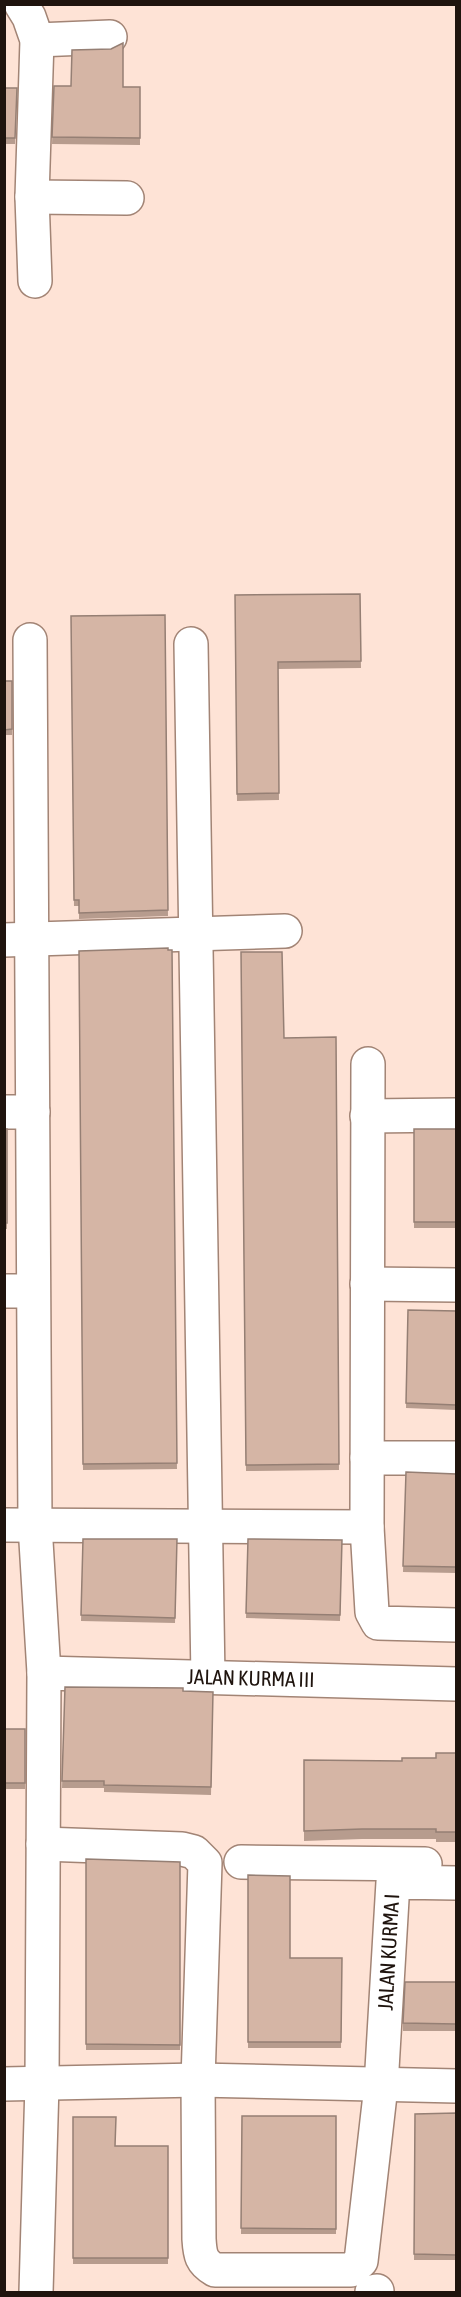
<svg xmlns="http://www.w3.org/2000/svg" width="461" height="2297" viewBox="0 0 461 2297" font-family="'Asap Condensed',sans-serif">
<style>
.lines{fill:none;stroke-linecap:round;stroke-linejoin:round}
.minor-casing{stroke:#a28475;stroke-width:36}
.minor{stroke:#fff;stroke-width:33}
.wall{fill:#b79c8e}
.shaded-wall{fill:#957f74}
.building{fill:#d5b5a5;stroke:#957f74;stroke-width:1.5}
.labels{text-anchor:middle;stroke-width:5;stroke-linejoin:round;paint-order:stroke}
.street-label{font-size:21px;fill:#1f140e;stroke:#fee3d6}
</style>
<rect width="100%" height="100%" fill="#fee3d6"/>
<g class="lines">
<g class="minor-casing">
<g id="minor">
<path d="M 21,4 L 29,17 L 37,40 L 32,197 L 35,281"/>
<path d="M 37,40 L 110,37"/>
<path d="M 32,197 L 127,198"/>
<path d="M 30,640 L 35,1525 L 44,1673 L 42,2084 L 36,2292"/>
<path d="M 191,644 L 208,1678"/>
<path d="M 4,940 L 285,931"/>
<path d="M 368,1064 L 367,1527 L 372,1612 L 378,1623 L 456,1625"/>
<path d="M 4,1112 L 33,1112"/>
<path d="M 367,1116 L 456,1115"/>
<path d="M 367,1284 L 456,1285"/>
<path d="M 4,1291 L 33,1291"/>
<path d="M 367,1458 L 456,1458"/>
<path d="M 4,1525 L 367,1527"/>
<path id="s1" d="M 44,1673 L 456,1684"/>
<path id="s2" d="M 43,1844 L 182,1849 L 194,1852 L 205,1863 L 198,2080 L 199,2239 C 200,2255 201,2262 215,2270 L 351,2270 L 361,2261 L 381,2086 L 393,1882 L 456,1883"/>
<path d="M 241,1862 L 425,1864"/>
<path d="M 4,2084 L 198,2080 L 456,2086"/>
<path d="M 372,2292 L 377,2291"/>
</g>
</g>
<use href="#minor" class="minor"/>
</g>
<g class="wall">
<path d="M 4,42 L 5,88 L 17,88 L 15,144 L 5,144 L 5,266 Z"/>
<path d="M 54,86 L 140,87 L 140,145 L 52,144 Z"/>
<path d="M 360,594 L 361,668 L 278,669 L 279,800 L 237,801 L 235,595 Z"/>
<path d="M 165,615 L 168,916 L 79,919 L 79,906 L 74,906 L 71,616 Z"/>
<rect x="4" y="681" width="8" height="54"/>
<path d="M 172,950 L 177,1469 L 83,1470 L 79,951 Z"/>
<path d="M 241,952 L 284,1038 L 336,1037 L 339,1470 L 246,1471 Z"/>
<rect x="4" y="1129" width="3" height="100"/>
<rect x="414" y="1129" width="42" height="99"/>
<path d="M 408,1310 L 456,1311 L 456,1410 L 406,1408 Z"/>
<path d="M 406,1472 L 456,1474 L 456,1573 L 403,1572 Z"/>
<path d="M 83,1539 L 177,1539 L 175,1623 L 81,1621 Z"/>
<path d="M 248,1539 L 342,1540 L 340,1621 L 246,1618 Z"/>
<path d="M 65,1687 L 213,1692 L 211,1795 L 104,1792 L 104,1788 L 62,1788 Z"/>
<rect x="4" y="1729" width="21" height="60"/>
<path d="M 456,1753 L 456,1842 L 436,1842 L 436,1839 L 362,1839 L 304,1841 L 304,1760 L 402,1761 L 436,1758 Z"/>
<path d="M 86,1859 L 180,1862 L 180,2050 L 86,2050 Z"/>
<path d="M 248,1875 L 290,1958 L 342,1958 L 341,2048 L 248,2048 Z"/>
<path d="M 456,1982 L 456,2031 L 403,2031 L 403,2023 Z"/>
<path d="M 456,2113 L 456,2260 L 414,2260 L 415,2114 Z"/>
<path d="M 242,2116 L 336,2116 L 336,2234 L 241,2234 Z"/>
<path d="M 73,2117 L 115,2146 L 168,2146 L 168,2264 L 73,2264 Z"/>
</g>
<path class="shaded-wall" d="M 6,1345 L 6,1357 L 4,1362 L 4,1350 Z"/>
<g class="building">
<path d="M 4,42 L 5,88 L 17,88 L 15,138 L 5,138 L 5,260 Z"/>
<path d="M 123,43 L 123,87 L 140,87 L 140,138 L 52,137 L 54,86 L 71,86 L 72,50 L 111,49 Z"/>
<path d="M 360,594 L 361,661 L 278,662 L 279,793 L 237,794 L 235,595 Z"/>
<path d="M 165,615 L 168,910 L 79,913 L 79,900 L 74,900 L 71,616 Z"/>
<path d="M 4,681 L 12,681 L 12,729 L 4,730 Z"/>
<path d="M 168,948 L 168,950 L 172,950 L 177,1463 L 83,1464 L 79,951 Z"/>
<path d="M 241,952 L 282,952 L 284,1038 L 336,1037 L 339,1464 L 246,1465 Z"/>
<path d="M 5,967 L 5,1061 L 4,1061 Z"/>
<rect x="4" y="1129" width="3" height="94"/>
<rect x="414" y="1129" width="42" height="93"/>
<path d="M 408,1310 L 456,1311 L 456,1405 L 406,1403 Z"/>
<path d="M 406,1472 L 456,1474 L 456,1567 L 403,1566 Z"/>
<path d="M 83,1539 L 177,1539 L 175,1618 L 81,1615 Z"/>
<path d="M 248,1539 L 342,1540 L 340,1615 L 246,1613 Z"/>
<path d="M 65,1687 L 183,1688 L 183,1691 L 213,1692 L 211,1787 L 104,1785 L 104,1781 L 62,1781 Z"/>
<rect x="4" y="1729" width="21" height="54"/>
<path d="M 436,1753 L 456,1753 L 456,1832 L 436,1832 L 436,1829 L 362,1829 L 304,1831 L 304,1760 L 402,1761 L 402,1758 L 436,1758 Z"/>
<path d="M 86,1859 L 180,1862 L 180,2045 L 86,2044 Z"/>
<path d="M 248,1875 L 290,1876 L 290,1958 L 342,1958 L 341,2042 L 248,2042 Z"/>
<path d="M 405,1982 L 456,1982 L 456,2024 L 403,2023 Z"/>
<path d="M 456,2113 L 456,2255 L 414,2254 L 415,2114 Z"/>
<path d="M 242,2116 L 336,2116 L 336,2229 L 241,2228 Z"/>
<path d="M 73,2117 L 116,2117 L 115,2146 L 168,2146 L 168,2258 L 73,2258 Z"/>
</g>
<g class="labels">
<g class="street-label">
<text dy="7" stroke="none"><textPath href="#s1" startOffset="207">JALAN KURMA III</textPath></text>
<text dy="7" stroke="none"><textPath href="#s2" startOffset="1040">JALAN KURMA I</textPath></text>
</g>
</g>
<rect width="461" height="2297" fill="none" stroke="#1f140e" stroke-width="12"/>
</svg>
